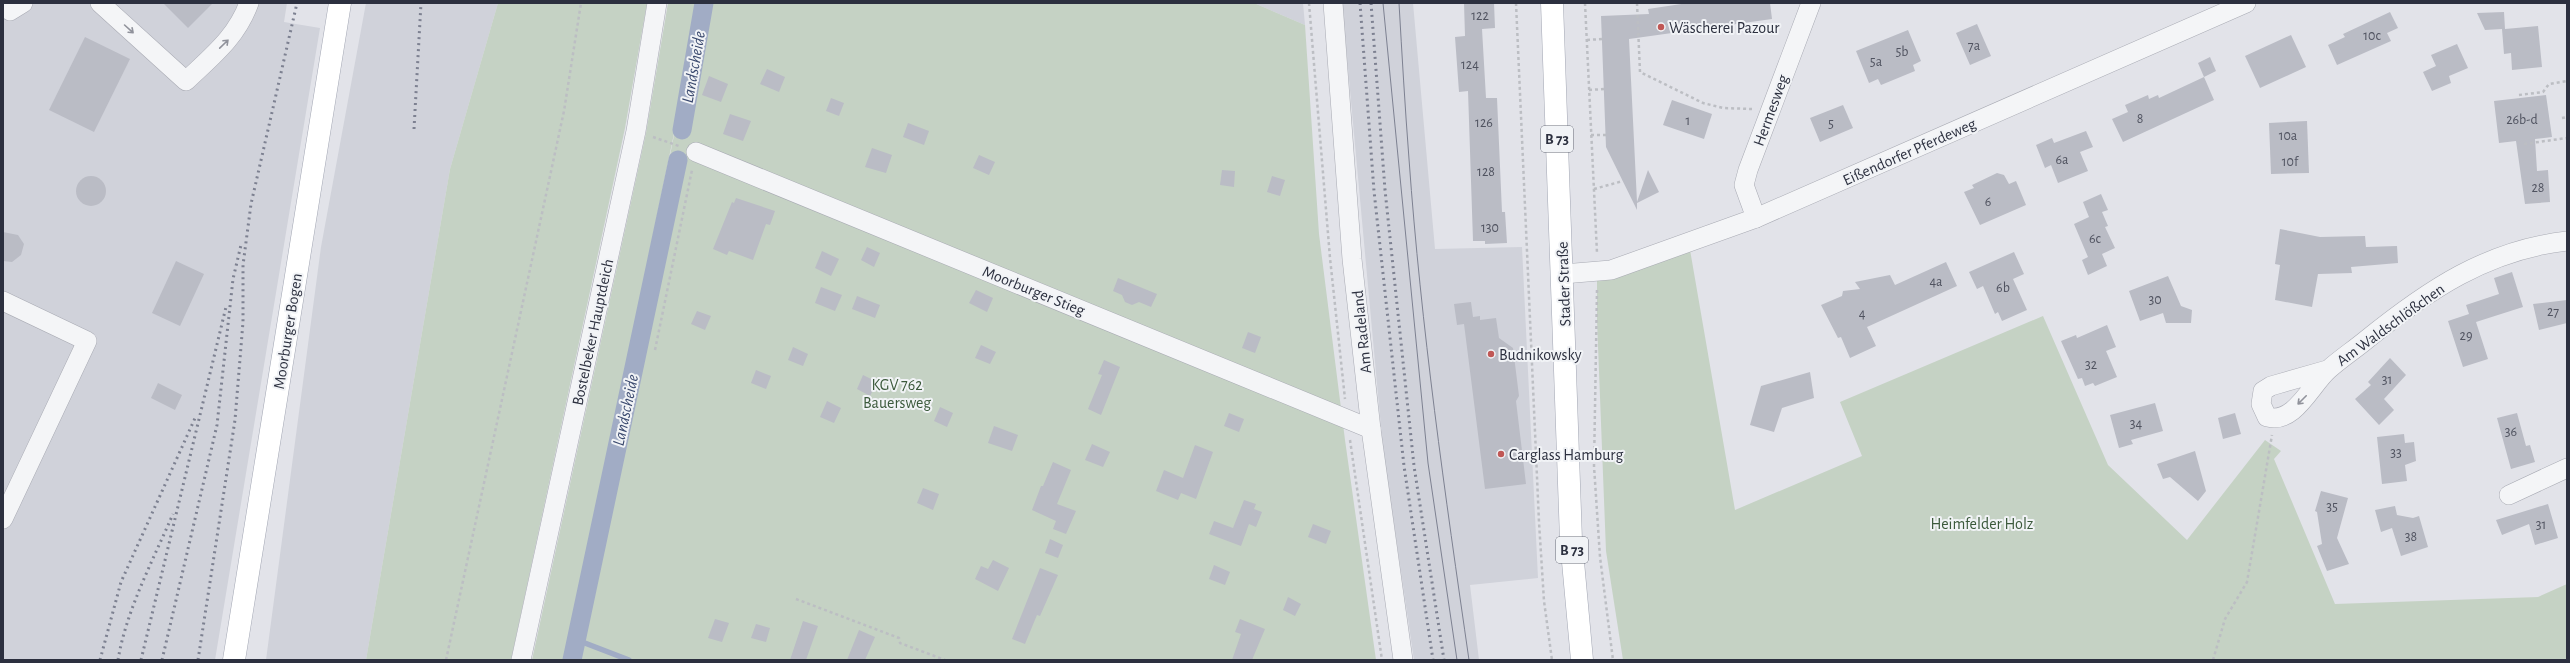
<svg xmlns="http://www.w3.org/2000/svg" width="2570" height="663" viewBox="0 0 2570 663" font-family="'Alegreya Sans',sans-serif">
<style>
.built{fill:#d0d2da}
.green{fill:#c5d2c4}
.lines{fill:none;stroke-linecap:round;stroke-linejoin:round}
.stream{stroke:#a1acc5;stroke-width:5.5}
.canal{stroke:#a1acc5;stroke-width:19}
.building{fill:#babcc5}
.minor-casing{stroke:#a8aab3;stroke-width:20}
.major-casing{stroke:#a2a6b3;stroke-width:23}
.path{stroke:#bcbec3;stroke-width:2.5;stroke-dasharray:3 3;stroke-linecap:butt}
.minor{stroke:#f4f5f7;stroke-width:19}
.major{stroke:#fff;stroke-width:22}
.tram{stroke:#7d8191;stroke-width:1}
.rail{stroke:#7d8191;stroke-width:3;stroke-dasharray:2 4;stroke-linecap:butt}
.oneway{stroke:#90929b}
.poi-dot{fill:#c05755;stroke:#f1f3f6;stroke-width:1.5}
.labels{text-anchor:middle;stroke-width:4;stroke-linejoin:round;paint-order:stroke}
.number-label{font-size:14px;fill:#505360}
.shield{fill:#f1f3f6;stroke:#676a76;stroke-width:1}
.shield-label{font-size:15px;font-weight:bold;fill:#2c303f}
.poi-label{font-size:16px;fill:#2c303f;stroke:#f1f3f6;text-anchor:start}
.street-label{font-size:16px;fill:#2c303f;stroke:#f1f3f6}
.park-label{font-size:16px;fill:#3b593b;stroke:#f1f3f6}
.water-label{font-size:17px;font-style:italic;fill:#3a496e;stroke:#f1f3f6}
</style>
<rect width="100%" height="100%" fill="#e2e3e9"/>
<g class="built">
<path d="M 3,3 L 287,3 L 284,22 L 320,28 L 215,660 L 3,660 Z"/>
<path d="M 366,3 L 498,3 L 450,169 L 366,660 L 266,660 L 321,247 Z"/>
<path d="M 1254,3 L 1303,3 L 1305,25 Z"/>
<path d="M 1342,3 L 1413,3 L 1435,249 L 1522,247 L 1538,578 L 1470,585 L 1479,660 L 1414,660 L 1383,449 Z"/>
</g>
<g class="green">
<path d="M 498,3 L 647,3 L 625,128 L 511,660 L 366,660 L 450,169 Z"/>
<path d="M 668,3 L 700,3 L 697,21 L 707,24 L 711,3 L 1254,3 L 1305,25 L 1319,234 L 1345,440 L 1376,660 L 570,660 L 683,90 L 565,660 L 532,660 L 646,133 Z"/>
<path d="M 1689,244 L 1735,510 L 1862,456 L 1840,402 L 2043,316 L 2108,465 L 2187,540 L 2265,440 L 2281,451 L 2274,459 L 2335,604 L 2538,597 L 2567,584 L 2567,660 L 1623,660 L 1606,551 L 1597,320 L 1597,272 Z"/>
</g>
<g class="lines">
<path class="stream" d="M 577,640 L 629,660"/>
<g class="canal">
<path d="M 682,130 L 704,3"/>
<path d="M 572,660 L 678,160"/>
</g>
</g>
<g class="building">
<path d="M 163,3 L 213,3 L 188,28 Z"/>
<path d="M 1464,3 L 1494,3 L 1495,28 L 1482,29 L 1486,98 L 1497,98 L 1502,212 L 1505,212 L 1507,243 L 1485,244 L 1485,241 L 1473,241 L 1468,91 L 1459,92 L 1455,37 L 1465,36 Z"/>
<path d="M 1688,3 L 1770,3 L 1772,19 L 1629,39 L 1637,202 L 1648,170 L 1659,192 L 1637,203 L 1637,210 L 1606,147 L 1601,16 L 1649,14 L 1648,9 Z"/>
<path d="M 2390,12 L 2398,28 L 2387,33 L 2391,41 L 2337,65 L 2328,45 L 2345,37 L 2343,34 Z"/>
<path d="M 2504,12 L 2505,29 L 2538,26 L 2542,67 L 2512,70 L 2511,53 L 2504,54 L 2502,29 L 2485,30 L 2477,13 Z"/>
<path d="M 1977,24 L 1991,56 L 1970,65 L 1956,33 Z"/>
<path d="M 1908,30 L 1921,61 L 1913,65 L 1915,71 L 1881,85 L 1878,79 L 1869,83 L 1856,51 Z"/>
<path d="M 2291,35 L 2306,67 L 2260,88 L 2245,56 Z"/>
<path d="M 85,37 L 130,59 L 94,132 L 49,110 Z"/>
<path d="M 2457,44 L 2468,68 L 2449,76 L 2451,83 L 2432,91 L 2423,72 L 2436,66 L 2431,55 Z"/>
<path d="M 2210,57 L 2216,71 L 2204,77 L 2198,63 Z"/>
<path d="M 767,69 L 785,77 L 779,92 L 760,84 Z"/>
<path d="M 709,76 L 728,84 L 721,102 L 702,95 Z"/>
<path d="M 2204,77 L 2214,100 L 2123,142 L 2112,119 L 2128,112 L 2125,105 L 2148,95 L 2149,99 L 2158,95 L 2159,98 Z"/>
<path d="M 2546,95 L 2552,137 L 2535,139 L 2537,171 L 2548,170 L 2550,202 L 2525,204 L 2516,141 L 2499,143 L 2494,101 Z"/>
<path d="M 831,98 L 844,103 L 839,116 L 826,111 Z"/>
<path d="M 1672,100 L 1712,114 L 1704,139 L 1663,125 Z"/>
<path d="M 1843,105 L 1853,128 L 1820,142 L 1810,118 Z"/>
<path d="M 730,114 L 751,121 L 743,141 L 723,134 Z"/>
<path d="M 2307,121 L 2309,173 L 2271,174 L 2269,123 Z"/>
<path d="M 908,123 L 929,131 L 924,145 L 903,137 Z"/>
<path d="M 2086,131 L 2093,147 L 2080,152 L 2088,171 L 2058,183 L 2051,165 L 2045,168 L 2036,145 L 2052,138 L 2054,143 Z"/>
<path d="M 872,148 L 892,155 L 886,173 L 865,167 Z"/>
<path d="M 979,155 L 995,162 L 989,175 L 973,168 Z"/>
<path d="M 1222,170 L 1235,171 L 1234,187 L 1220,185 Z"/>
<path d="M 1997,173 L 2004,175 L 2009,184 L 2016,181 L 2026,205 L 1980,225 L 1964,192 L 1974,188 L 1972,185 Z"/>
<path d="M 1272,176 L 1285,180 L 1280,196 L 1267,192 Z"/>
<circle cx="91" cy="191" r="15"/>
<path d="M 2101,194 L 2108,210 L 2102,212 L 2108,226 L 2105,227 L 2115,248 L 2102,254 L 2107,266 L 2088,275 L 2082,260 L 2088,257 L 2074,224 L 2089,217 L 2083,202 Z"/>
<path d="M 736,198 L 775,211 L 770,225 L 766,224 L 753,260 L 729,251 L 727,255 L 713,249 L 732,202 L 734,203 Z"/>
<path d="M 2280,229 L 2320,237 L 2365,236 L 2366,247 L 2397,246 L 2398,263 L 2351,267 L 2352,273 L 2318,274 L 2312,307 L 2275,300 L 2280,265 L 2275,264 Z"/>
<path d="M 3,232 L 18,235 L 24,244 L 21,255 L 12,262 L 3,261 Z"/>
<path d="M 867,247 L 880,253 L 874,267 L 861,260 Z"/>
<path d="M 822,251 L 839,259 L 831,276 L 815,268 Z"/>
<path d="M 2014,252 L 2024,274 L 2013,279 L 2027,310 L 2002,321 L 1998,312 L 1995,314 L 1983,286 L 1977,289 L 1969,272 Z"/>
<path d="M 176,261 L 204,274 L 180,326 L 152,313 Z"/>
<path d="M 1946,262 L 1957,286 L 1867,327 L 1876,346 L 1850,358 L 1841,337 L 1838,338 L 1821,305 L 1842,296 L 1843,291 L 1860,289 L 1855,282 L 1890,275 L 1895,285 Z"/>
<path d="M 2512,272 L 2523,307 L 2476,322 L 2488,359 L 2463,367 L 2448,321 L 2469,314 L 2466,305 L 2499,294 L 2494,278 Z"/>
<path d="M 2168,276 L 2181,306 L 2192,310 L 2191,323 L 2166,323 L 2163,313 L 2140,321 L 2129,291 Z"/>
<path d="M 1118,278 L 1157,294 L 1151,307 L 1139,302 L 1132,305 L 1125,302 L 1122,295 L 1113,291 Z"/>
<path d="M 821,287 L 842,295 L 835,311 L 815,303 Z"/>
<path d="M 976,290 L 993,298 L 987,312 L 969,303 Z"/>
<path d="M 857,296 L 880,305 L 875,318 L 852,309 Z"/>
<path d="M 2567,300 L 2567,323 L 2539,330 L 2533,304 Z"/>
<path d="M 1471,302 L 1473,317 L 1480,316 L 1480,320 L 1496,318 L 1499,338 L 1513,348 L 1519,396 L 1516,401 L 1526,484 L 1485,489 L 1464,324 L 1457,325 L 1454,304 Z"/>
<path d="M 697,311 L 711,316 L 705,330 L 691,324 Z"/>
<path d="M 2107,325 L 2116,347 L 2106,351 L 2117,377 L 2095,386 L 2093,383 L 2085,386 L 2082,378 L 2078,379 L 2061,341 L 2076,335 L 2077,338 Z"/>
<path d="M 1248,332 L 1261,337 L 1255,353 L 1242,348 Z"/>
<path d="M 981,345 L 996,352 L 990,364 L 975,358 Z"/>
<path d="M 793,347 L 808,354 L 803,366 L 788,360 Z"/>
<path d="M 2390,358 L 2406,375 L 2384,399 L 2394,410 L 2379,425 L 2355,399 L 2371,385 L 2368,382 Z"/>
<path d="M 1104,360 L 1120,367 L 1101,415 L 1088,409 L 1102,375 L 1098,374 Z"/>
<path d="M 756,370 L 771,376 L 766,389 L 751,383 Z"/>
<path d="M 1810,372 L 1814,398 L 1782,408 L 1774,432 L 1750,425 L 1761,386 Z"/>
<path d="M 863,375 L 877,382 L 870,396 L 857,389 Z"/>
<path d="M 158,383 L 182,395 L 175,410 L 151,398 Z"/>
<path d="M 827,401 L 841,408 L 834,423 L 820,417 Z"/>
<path d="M 2155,403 L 2163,431 L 2131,440 L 2133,444 L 2119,448 L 2110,415 Z"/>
<path d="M 940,407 L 953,413 L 947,427 L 934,421 Z"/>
<path d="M 1229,413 L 1244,419 L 1239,432 L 1224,426 Z"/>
<path d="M 2235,413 L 2241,434 L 2223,439 L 2218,418 Z"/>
<path d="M 2517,413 L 2526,446 L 2530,445 L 2535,462 L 2511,469 L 2497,418 Z"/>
<path d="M 994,426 L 1018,435 L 1012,451 L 988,443 Z"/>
<path d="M 2404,434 L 2405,443 L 2414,442 L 2416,461 L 2405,465 L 2407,481 L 2382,484 L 2377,437 Z"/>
<path d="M 1092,444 L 1110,452 L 1103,467 L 1085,460 Z"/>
<path d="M 1195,445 L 1213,452 L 1196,499 L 1181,493 L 1178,500 L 1156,491 L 1164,470 L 1183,478 Z"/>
<path d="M 2195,451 L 2206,491 L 2198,501 L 2170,477 L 2163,479 L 2157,464 Z"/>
<path d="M 1053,462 L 1071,470 L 1057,504 L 1076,511 L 1066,534 L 1053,529 L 1056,521 L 1032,510 L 1041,486 L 1043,486 Z"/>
<path d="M 923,488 L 939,494 L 933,510 L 917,503 Z"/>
<path d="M 2321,491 L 2348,498 L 2337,538 L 2349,564 L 2327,571 L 2317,546 L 2322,544 L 2317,512 L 2315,511 Z"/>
<path d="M 1244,500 L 1256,504 L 1254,509 L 1262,512 L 1256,527 L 1249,524 L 1241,546 L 1209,534 L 1214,521 L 1233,528 Z"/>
<path d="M 2548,504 L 2558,538 L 2535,545 L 2529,524 L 2502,535 L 2496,520 Z"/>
<path d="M 2395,506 L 2397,515 L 2413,518 L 2419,516 L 2428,547 L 2401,556 L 2392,528 L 2381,532 L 2375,510 Z"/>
<path d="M 1313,524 L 1331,531 L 1326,544 L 1308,537 Z"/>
<path d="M 1050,539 L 1063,545 L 1058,558 L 1045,553 Z"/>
<path d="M 993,560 L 1009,568 L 998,591 L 975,579 L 981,566 L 988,569 Z"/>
<path d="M 1214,565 L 1230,572 L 1225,585 L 1209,579 Z"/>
<path d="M 1040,568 L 1058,575 L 1040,616 L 1037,615 L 1025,644 L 1012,639 Z"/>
<path d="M 1288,597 L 1301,604 L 1295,616 L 1283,610 Z"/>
<path d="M 715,619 L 729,623 L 722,642 L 708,638 Z"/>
<path d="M 1240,619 L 1265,629 L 1252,660 L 1232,660 L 1241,634 L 1235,632 Z"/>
<path d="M 803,621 L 818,626 L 806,660 L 790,660 Z"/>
<path d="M 756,624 L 770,628 L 766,642 L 751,638 Z"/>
<path d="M 859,630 L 875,637 L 865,660 L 847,660 Z"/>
</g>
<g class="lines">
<g class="minor-casing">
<g id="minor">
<path d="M 6,3 L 10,11 L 23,3"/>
<path d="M 100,3 L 186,81 C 212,56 236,38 249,3"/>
<path d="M 1333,3 L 1352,259 L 1371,429 L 1403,660"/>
<path d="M 696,152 L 1371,429"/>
<path d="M 1756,218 L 1744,185 L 1748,170 L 1811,3"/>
<path d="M 1563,274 L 1611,270 L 1756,218 L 2246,3"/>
<path d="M 3,301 L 87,341 L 3,519"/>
<path d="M 2327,370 L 2271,386 L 2263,391 L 2261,404 L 2267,417 C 2294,425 2311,385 2328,370 C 2340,359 2354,350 2366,340 C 2428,290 2487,250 2567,241"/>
<path d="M 2509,495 L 2567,468"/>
<path d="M 521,660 L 636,131 L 657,3"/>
</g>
</g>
<g class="major-casing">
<g id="major">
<path d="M 1552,3 L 1571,540 L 1582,660"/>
<path d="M 234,660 L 340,3"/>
</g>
</g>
<g class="path">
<path d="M 1309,3 L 1330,258 L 1345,399"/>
<path d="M 1516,3 L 1539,522 L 1544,601 L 1552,660"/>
<path d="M 1585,3 L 1597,253"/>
<path d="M 1637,3 L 1640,72 L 1703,103 L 1723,108 L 1752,109"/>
<path d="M 1587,40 L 1602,39"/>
<path d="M 1589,90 L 1604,89"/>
<path d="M 2519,95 L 2543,92 L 2549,84 L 2567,81"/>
<path d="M 2562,118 L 2567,117"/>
<path d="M 1591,135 L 1606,135"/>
<path d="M 653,137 L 679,146"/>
<path d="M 2524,144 L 2567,138"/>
<path d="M 1594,189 L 1623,181"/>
<path d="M 1597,290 L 1594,466 L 1600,557 L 1613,660"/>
<path d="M 655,350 L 692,170"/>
<path d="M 1350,440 L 1382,660"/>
<path d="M 796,599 L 899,638 L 900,643 L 945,660"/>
<path d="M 446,660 L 564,111 L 581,3"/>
<path d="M 2213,660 L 2225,619 L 2247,582 L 2272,435"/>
</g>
<use href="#minor" class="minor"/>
<use href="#major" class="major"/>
<g class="tram">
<path d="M 1383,3 L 1428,463 L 1457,660"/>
<path d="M 1399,3 C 1402,55 1405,107 1409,159 C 1421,327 1445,494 1469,660"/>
</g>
<g class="rail">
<path d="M 1360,3 L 1374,191 L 1404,466 L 1433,660"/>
<path d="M 1371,3 L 1385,190 L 1414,466 L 1444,660"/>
<path d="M 414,129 L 421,3"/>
<path d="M 100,660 L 121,582 L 196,416"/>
<path d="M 118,660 C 126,611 153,560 173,514"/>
<path d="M 141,660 L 226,307"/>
<path d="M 162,660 L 217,425 L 233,279 L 241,245"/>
<path d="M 198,660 L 235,420 L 243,322 L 243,265 L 251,204 L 297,3"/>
</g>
</g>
<defs><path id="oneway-shaft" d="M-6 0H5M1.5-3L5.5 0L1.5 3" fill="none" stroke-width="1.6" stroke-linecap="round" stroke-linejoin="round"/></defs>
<g class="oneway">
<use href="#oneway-shaft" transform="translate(129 29) rotate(42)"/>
<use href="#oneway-shaft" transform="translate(224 44) rotate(-44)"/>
<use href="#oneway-shaft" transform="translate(2302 400) rotate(135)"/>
</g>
<g class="poi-dot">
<circle cx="1661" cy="27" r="4"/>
<circle cx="1491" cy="354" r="4"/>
<circle cx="1501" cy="454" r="4"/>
</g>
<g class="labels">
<g class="number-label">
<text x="1480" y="20">122</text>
<text x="2372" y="40">10c</text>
<text x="1974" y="50">7a</text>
<text x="1902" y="56">5b</text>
<text x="1876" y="66">5a</text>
<text x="1470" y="69">124</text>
<text x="2140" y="123">8</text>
<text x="2522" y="124">26b-d</text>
<text x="1688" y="125">1</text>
<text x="1484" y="127">126</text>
<text x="1831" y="128">5</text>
<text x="2288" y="140">10a</text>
<text x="2062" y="164">6a</text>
<text x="2290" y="166">10f</text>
<text x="1486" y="176">128</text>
<text x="2538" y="192">28</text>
<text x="1988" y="206">6</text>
<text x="1490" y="232">130</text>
<text x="2095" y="243">6c</text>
<text x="1936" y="286">4a</text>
<text x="2003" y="292">6b</text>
<text x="2155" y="304">30</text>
<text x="2553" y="316">27</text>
<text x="1862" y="318">4</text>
<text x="2466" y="340">29</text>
<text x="2091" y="369">32</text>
<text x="2387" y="384">31</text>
<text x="2136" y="428">34</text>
<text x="2511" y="436">36</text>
<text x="2396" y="457">33</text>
<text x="2332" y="511">35</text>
<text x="2541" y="529">31</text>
<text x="2411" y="541">38</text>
</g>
<g class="shield">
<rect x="1541" y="126" width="32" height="26" rx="3"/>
<rect x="1556" y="537" width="32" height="26" rx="3"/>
</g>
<g class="shield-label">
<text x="1557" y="144">B 73</text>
<text x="1572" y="555">B 73</text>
</g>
<g class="poi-label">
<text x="1669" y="33">Wäscherei Pazour</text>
<text x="1499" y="360">Budnikowsky</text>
<text x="1509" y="460">Carglass Hamburg</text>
</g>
<g class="street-label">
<text transform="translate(1770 110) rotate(-70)" y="6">Hermesweg</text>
<text transform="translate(1909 151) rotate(-24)" y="6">Eißendorfer Pferdeweg</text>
<text transform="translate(1563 284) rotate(-92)" y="6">Stader Straße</text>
<text transform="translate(1034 290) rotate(22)" y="6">Moorburger Stieg</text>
<text transform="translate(2390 324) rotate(-36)" y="6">Am Waldschlößchen</text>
<text transform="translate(287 331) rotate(-81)" y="6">Moorburger Bogen</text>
<text transform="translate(592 332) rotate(-78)" y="6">Bostelbeker Hauptdeich</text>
<text transform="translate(1361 332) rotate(-96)" y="6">Am Radeland</text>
</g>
<g class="park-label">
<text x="897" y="390">KGV 762<tspan x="897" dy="18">Bauersweg</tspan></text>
<text x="1982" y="529">Heimfelder Holz</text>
</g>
<g class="water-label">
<text transform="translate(693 67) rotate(-80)" y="6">Landscheide</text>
<text transform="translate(625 410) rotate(-78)" y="6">Landscheide</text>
</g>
</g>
<rect width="2570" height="663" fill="none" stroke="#2c303f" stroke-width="8"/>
</svg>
